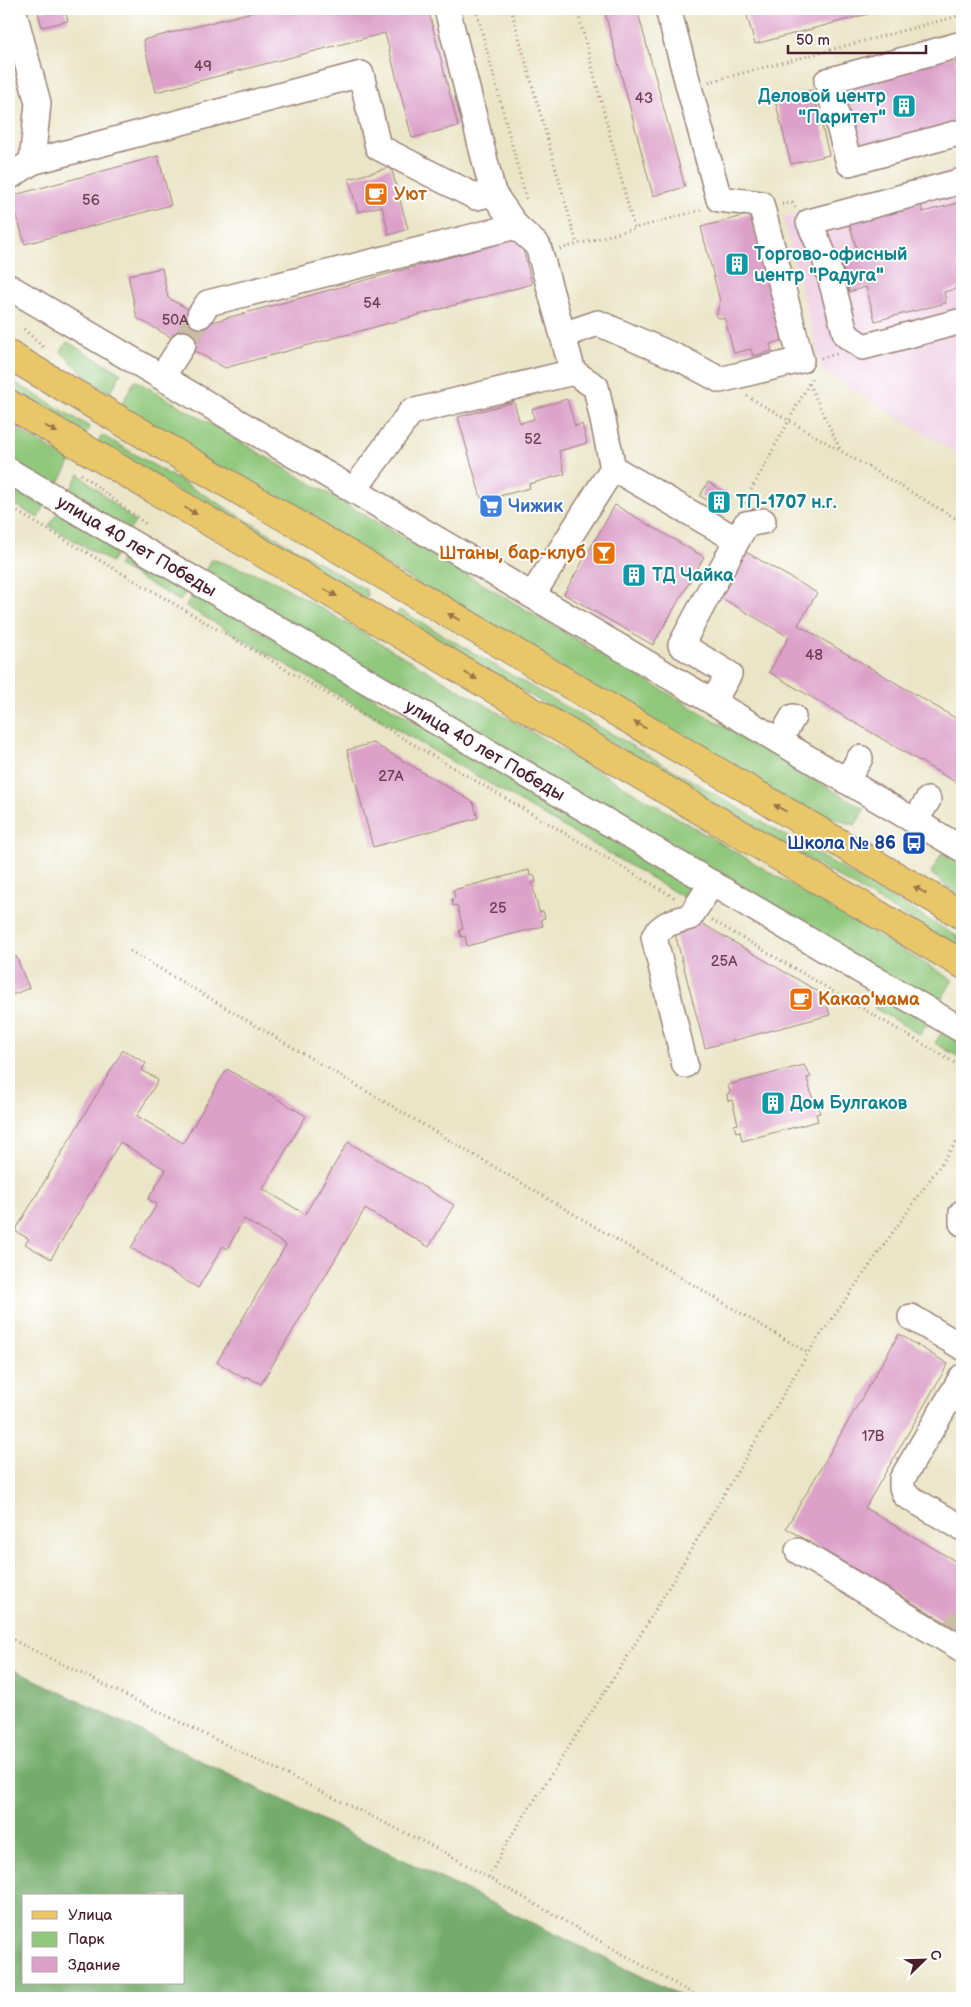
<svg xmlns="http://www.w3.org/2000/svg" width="971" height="2007" viewBox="0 0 971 2007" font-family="'Balsamiq Sans',sans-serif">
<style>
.built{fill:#f0d0e4}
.green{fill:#90c87c;stroke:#6d7454}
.forest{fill:#74ac6c;stroke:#5f664c;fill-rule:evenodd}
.building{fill:#dca0c9}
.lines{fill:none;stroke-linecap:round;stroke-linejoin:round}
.minor-tunnel{stroke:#cabda7;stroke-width:25;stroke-dasharray:25 12;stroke-linecap:butt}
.minor-casing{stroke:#9a8278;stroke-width:28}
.major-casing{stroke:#9a8278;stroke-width:30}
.path{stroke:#9a8278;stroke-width:3;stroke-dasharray:1 4;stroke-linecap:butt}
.minor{stroke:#fff;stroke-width:25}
.major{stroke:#e9c769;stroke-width:28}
.oneway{fill:#9a734a}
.labels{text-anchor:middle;stroke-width:4;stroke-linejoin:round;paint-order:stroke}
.number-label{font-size:15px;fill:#6e3f52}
.culture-label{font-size:18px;font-weight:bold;fill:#0d838f;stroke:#fff;text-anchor:start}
.food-label{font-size:18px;font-weight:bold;fill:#c56008;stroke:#fff;text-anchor:start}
.shop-label{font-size:18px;font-weight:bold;fill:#366cbe;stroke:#fff;text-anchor:start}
.street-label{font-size:18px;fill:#4a1f2b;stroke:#fff}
.transit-label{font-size:18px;font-weight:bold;fill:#164399;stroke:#fff;text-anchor:end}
</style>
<rect width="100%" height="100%" fill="#fff"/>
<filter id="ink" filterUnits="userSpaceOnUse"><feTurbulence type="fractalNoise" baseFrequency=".02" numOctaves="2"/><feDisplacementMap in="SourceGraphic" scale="10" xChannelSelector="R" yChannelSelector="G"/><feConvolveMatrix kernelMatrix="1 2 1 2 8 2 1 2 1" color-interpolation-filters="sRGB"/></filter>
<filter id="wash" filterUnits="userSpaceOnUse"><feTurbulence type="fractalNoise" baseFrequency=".0096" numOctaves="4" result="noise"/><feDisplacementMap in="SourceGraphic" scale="20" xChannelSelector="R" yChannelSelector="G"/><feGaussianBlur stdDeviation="1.12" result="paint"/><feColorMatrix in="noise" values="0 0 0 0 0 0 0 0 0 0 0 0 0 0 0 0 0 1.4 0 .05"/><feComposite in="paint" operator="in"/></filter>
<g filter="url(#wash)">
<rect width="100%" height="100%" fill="#eae5c6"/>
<path class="built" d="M 962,168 L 962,456 L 822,371 L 783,217 Z"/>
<g class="green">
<path d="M 67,342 L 121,373 L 110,393 L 91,381 L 61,352 Z"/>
<path d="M 9,379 L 90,427 L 85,435 L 9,390 Z"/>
<path d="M 135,380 L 865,809 L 855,825 L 807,811 L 119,409 Z"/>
<path d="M 9,424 L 71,461 L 55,489 L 9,461 Z"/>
<path d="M 102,435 L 366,590 L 367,596 L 364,598 L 97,444 Z"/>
<path d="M 79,474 L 135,522 L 129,531 L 68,494 Z"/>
<path d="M 9,482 L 46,504 L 38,518 L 9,501 Z"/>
<path d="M 58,512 L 119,548 L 111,562 L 49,526 Z"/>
<path d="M 126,552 L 188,588 L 180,601 L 118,566 Z"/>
<path d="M 212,559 L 273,580 L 953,980 L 938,1005 L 204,575 Z"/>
<path d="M 194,592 L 693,885 L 685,898 L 186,606 Z"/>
<path d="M 398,611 L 402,611 L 962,939 L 962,950 L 397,617 Z"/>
<path d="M 942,853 L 962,865 L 962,900 L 931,873 Z"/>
<path d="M 882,994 L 928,1021 L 920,1035 L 874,1008 Z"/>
<path d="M 944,1029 L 962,1040 L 962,1059 L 935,1043 Z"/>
</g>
<path class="forest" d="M 9,1667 L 686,1998 L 9,1998 ZM 24,1896 L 184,1896 L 184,1983 L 24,1983 Z"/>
<g id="blocks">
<g class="building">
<path d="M 51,9 L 65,9 L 68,21 L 42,27 L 38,12 Z"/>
<path d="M 264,9 L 428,9 L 458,126 L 412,138 L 385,33 L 156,92 L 143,40 Z"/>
<path d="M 604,9 L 637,9 L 685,187 L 653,196 Z"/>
<path d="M 760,9 L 887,9 L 755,44 L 746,12 Z"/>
<path d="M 954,56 L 962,88 L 962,123 L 858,151 L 841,85 Z"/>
<path d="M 813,90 L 829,155 L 791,164 L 775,100 Z"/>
<path d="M 158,156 L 171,205 L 25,244 L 11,196 Z"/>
<path d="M 391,167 L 408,229 L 389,235 L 382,206 L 358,212 L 349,179 Z"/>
<path d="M 920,201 L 923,212 L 962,202 L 962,287 L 944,292 L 946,303 L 875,321 L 866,287 L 849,292 L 840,258 L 858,254 L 848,219 Z"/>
<path d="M 751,214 L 784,340 L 770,344 L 772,351 L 753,356 L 751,349 L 734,353 L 725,319 L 716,317 L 720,301 L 701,227 Z"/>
<path d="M 520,238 L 532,284 L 225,368 L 137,318 L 128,275 L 162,268 L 168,298 L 212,322 Z"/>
<path d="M 567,399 L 575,426 L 582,424 L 587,443 L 559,451 L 565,474 L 529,484 L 530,488 L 484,500 L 481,498 L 458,417 L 514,402 L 520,423 L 534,419 L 532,409 Z"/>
<path d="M 708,482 L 731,496 L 723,509 L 700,496 Z"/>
<path d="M 615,505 L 704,557 L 653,645 L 564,594 Z"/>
<path d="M 746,552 L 817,593 L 798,625 L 962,722 L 962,786 L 769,672 L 789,637 L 720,597 Z"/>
<path d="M 373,743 L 473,802 L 478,818 L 373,847 L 347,750 Z"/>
<path d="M 529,870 L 530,876 L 534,875 L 536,882 L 532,883 L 539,912 L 543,911 L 545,918 L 541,919 L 543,926 L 467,946 L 465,936 L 461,937 L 459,930 L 463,929 L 457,905 L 453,906 L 452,899 L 455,898 L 453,890 Z"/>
<path d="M 696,920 L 824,995 L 830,1015 L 705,1048 L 673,926 Z"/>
<path d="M 16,956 L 29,988 L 10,996 L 9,958 Z"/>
<path d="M 123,1050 L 146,1063 L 142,1070 L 158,1080 L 137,1116 L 183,1143 L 227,1069 L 306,1116 L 263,1189 L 305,1214 L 348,1142 L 454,1205 L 429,1247 L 365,1209 L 261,1384 L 246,1376 L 245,1379 L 217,1362 L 286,1245 L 244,1219 L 227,1249 L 223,1246 L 198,1288 L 131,1248 L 157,1204 L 148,1199 L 166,1170 L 120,1142 L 51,1259 L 25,1244 L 29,1239 L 15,1231 Z"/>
<path d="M 804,1065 L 811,1077 L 807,1078 L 815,1107 L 818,1106 L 820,1113 L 816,1114 L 818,1121 L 742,1141 L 740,1131 L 736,1132 L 734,1125 L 738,1124 L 732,1100 L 728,1101 L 727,1094 L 730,1093 L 728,1085 Z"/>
<path d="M 899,1334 L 948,1364 L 865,1508 L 962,1565 L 962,1632 L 786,1528 Z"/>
</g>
</g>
</g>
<g filter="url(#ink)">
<use href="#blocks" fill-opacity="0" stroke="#9a8278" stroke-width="1"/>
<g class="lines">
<g class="minor-tunnel">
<path d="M 183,344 L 200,315"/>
<path d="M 956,1628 L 962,1617"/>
</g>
<g class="minor-casing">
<g id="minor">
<path d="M 13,9 L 38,103 L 32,162"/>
<path d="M 447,9 L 493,193 L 516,226 L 538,246 L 573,372 L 596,387 L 613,468 L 533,594"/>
<path d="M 962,44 L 827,81 L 849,163 L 962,132"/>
<path d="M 9,177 L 32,162 L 361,74 L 378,147 L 476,197 L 493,193"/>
<path d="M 962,181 L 809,222 L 825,258 L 846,335 L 863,347 L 962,321"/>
<path d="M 9,287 L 962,849"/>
<path d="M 200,315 L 208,303 L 516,226"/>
<path d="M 563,335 L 598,323 L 683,360 L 720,380 L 801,360 L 761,204 L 719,199 L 668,9"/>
<path d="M 162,377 L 183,344"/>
<path d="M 613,468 L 737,540 L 746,524 L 763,521"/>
<path id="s1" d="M 9,471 L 962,1030"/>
<path d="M 354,490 L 411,412 L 573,372"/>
<path d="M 713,702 L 729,674 L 681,645 L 737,540"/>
<path d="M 779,741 L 793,717"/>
<path d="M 846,781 L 860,758"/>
<path d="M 915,821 L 928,800"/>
<path d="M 685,1065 L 654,937 C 662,923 675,921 690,917 L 712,883"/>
<path d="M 962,1213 L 962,1223"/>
<path d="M 911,1317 L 962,1347"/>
<path d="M 962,1377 L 902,1479 L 902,1487 L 905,1495 L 962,1528"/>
<path d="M 798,1551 L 962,1649"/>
</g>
</g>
<g class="major-casing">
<g id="major">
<path d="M 9,355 L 962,915"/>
<path d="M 9,404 L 962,964"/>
</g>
</g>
<g class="path">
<path d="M 476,9 L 527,202"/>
<path d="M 511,9 L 577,244"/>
<path d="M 577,9 L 634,228"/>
<path d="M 709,82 L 962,15"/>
<path d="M 782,204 L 792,203 L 796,208"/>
<path d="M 560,249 L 701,210"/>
<path d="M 24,329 L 43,347"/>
<path d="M 821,358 L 837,354"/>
<path d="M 809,384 L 841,451"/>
<path d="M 747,396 L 962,522"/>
<path d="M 81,474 L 147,525"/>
<path d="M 744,503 L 812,378"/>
<path d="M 9,507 L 677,899"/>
<path d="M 712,920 L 962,1067"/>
<path d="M 130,951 L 808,1353"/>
<path d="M 961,992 L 962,992"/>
<path d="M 9,1638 L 440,1850 L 700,1998"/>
<path d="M 489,1877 L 506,1844 L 626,1659 L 808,1353 L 962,1134"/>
</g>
<use href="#minor" class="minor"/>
<use href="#major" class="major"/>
</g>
<defs><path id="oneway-solid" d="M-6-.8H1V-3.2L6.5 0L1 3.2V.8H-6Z" transform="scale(1.25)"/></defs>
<g class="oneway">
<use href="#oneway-solid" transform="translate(51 429) rotate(30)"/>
<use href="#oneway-solid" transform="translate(191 511) rotate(30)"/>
<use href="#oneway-solid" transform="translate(331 593) rotate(30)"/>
<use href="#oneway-solid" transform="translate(454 617) rotate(-150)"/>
<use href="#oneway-solid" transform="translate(471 676) rotate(30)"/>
<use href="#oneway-solid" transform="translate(640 725) rotate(-150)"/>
<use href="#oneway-solid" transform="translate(780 808) rotate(-150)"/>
<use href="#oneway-solid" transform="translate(920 890) rotate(-150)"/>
</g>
</g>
<defs>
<g id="building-square" transform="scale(1.25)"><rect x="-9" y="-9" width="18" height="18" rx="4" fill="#0f9aa8" stroke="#fff"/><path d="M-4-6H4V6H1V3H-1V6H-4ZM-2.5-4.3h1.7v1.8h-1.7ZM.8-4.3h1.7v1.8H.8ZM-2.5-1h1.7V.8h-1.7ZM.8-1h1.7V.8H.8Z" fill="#fff"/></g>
<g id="cafe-square" transform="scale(1.25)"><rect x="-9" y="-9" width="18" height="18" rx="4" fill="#e8710a" stroke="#fff"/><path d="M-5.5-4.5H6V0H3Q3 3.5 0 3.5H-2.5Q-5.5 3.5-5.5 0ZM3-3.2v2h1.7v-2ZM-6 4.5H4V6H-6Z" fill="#fff"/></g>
<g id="supermarket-square" transform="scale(1.25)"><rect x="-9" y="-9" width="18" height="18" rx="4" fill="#3f7fe0" stroke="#fff"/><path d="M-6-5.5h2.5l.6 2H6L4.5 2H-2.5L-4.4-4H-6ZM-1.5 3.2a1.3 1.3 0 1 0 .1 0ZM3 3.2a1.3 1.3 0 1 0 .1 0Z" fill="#fff"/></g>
<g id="bar-square" transform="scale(1.25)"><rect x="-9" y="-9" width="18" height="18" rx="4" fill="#e8710a" stroke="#fff"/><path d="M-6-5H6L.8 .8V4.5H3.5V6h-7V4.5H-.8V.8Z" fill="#fff"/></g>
<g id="bus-square" transform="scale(1.25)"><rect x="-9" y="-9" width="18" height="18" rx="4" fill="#1a4fb4" stroke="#fff"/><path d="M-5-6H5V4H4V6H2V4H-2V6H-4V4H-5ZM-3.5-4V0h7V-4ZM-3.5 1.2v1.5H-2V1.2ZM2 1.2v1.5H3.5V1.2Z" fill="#fff"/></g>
</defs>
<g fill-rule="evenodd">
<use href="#building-square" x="904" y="106"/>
<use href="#cafe-square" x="376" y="194"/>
<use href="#building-square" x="737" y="264"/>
<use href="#building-square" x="719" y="502"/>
<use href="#supermarket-square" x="491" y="506"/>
<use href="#bar-square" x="604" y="553"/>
<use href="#building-square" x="634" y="575"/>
<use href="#bus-square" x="914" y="843"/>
<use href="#cafe-square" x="801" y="999"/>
<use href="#building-square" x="773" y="1103"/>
</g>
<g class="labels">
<g class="number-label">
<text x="203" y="71">49</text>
<text x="644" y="103">43</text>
<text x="91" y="205">56</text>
<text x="372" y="308">54</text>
<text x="175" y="325">50А</text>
<text x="533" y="444">52</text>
<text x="814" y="660">48</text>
<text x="391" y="781">27А</text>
<text x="498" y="913">25</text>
<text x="724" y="966">25А</text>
<text x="873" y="1441">17В</text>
</g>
<g class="culture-label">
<text x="886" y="102" text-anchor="end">Деловой центр<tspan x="886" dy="21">"Паритет"</tspan></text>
<text x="754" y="260">Торгово-офисный<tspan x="754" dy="21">центр "Радуга"</tspan></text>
<text x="736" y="508">ТП-1707 н.г.</text>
<text x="652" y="581">ТД Чайка</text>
<text x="790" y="1109">Дом Булгаков</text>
</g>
<g class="food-label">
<text x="394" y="200">Уют</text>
<text x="586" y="559" text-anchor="end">Штаны, бар-клуб</text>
<text x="818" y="1005">Какао'мама</text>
</g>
<g class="shop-label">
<text x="508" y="512">Чижик</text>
</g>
<g class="street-label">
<text dy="6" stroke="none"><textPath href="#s1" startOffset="148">улица 40 лет Победы</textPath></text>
<text dy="6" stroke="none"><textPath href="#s1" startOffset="552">улица 40 лет Победы</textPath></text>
</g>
<g class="transit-label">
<text x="896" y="849">Школа № 86</text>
</g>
</g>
<rect width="971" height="2007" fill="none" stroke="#fff" stroke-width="30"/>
<rect x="22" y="1894" width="162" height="90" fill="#ffffff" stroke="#b7a5aa"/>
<rect x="32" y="1911" width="25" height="8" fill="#e9c769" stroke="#b7a5aa"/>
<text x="68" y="1920" font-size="15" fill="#4a1f2b">Улица</text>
<rect x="32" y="1932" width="25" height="15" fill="#90c87c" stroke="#b7a5aa"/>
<text x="68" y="1944" font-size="15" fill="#4a1f2b">Парк</text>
<rect x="32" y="1957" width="25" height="15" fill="#dca0c9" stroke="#b7a5aa"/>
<text x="68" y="1970" font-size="15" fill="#4a1f2b">Здание</text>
<g transform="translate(924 1960) rotate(67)" stroke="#ffffff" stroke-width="4" paint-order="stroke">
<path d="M0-4L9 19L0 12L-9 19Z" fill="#4a1f2b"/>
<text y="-8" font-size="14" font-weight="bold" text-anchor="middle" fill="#4a1f2b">С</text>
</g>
<path d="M788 45v8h138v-8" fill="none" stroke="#4a1f2b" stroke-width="2.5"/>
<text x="796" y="45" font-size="15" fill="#4a1f2b" stroke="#ffffff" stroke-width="4" paint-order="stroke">50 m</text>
</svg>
